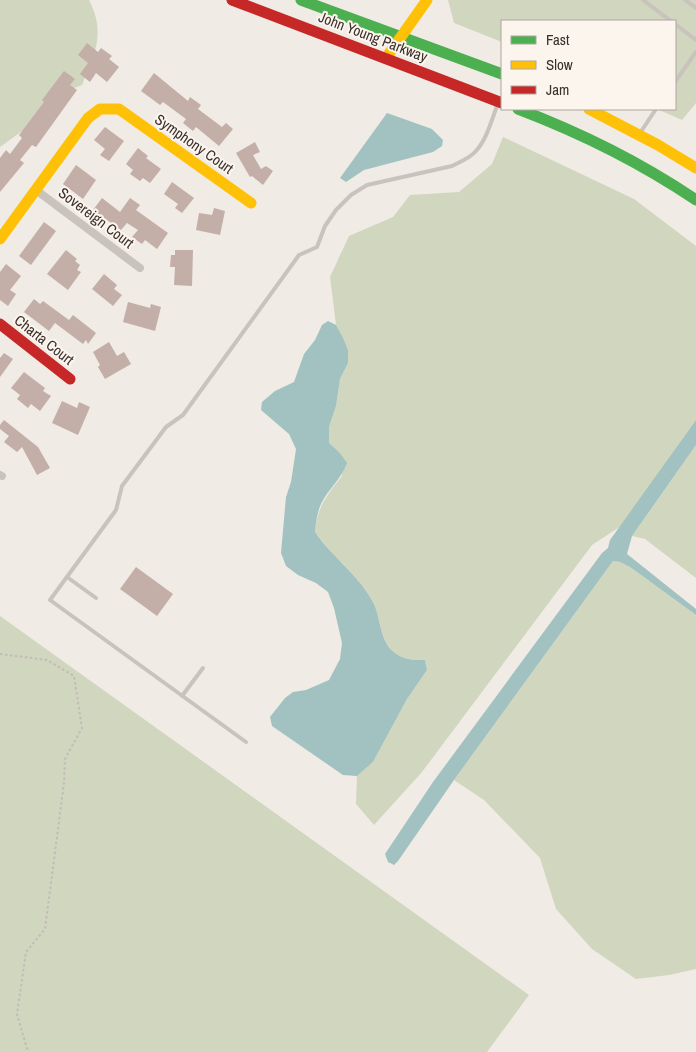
<svg xmlns="http://www.w3.org/2000/svg" width="696" height="1052" viewBox="0 0 696 1052" font-family="'Archivo Narrow',sans-serif">
<style>
.green{fill:#d1d6bf}
.water{fill:#a1c2c1}
.building{fill:#c3afa7}
.lines{fill:none;stroke-linecap:round;stroke-linejoin:round}
.path{stroke:#c2bbb6;stroke-width:2;stroke-dasharray:2.5 2.5;stroke-linecap:butt}
.lane{stroke:#c9c3be;stroke-width:4}
.street{stroke:#c9c3be;stroke-width:8}
.fast{stroke:#4caf50;stroke-width:11}
.slow{stroke:#ffc107;stroke-width:11}
.jam{stroke:#c62828;stroke-width:11}
.labels{text-anchor:middle;stroke-width:4;stroke-linejoin:round;paint-order:stroke}
.street-label{font-size:15px;fill:#3b302b;stroke:#fbf5ee}
</style>
<rect width="100%" height="100%" fill="#f0ebe5"/>
<g class="green">
<path d="M 0,0 L 89,0 C 106,33 95,54 82,85 L 64,92 L 40,124 L 22,131 L 0,147 Z"/>
<path d="M 448,0 L 696,0 L 696,103 L 682,120 L 657,109 L 675,109 L 675,21 L 502,21 L 502,42 L 454,23 Z"/>
<path d="M 503,137 L 634,199 L 696,246 L 696,420 L 621,526 L 592,545 L 422,772 L 374,825 L 356,804 L 357,776 L 373,762 L 407,699 L 427,670 L 425,660 C 415,660 403,660 395,653 C 380,641 381,620 374,604 C 360,576 333,557 315,532 C 317,507 327,495 342,476 L 339,452 L 329,443 L 329,427 L 336,406 L 340,379 L 348,363 L 348,350 L 336,325 L 330,277 L 349,236 L 393,217 L 410,195 L 459,192 L 492,164 Z"/>
<path d="M 696,445 L 696,578 L 645,539 L 632,536 Z"/>
<path d="M 613,561 L 620,562 L 630,567 L 696,615 L 696,969 L 669,975 L 636,979 L 592,949 L 556,909 L 540,858 L 484,800 L 454,780 Z"/>
<path d="M 0,616 L 529,995 L 487,1052 L 0,1052 Z"/>
</g>
<g class="water">
<path d="M 387,113 L 432,129 L 443,140 L 442,146 L 433,152 L 364,170 L 346,182 L 340,178 Z"/>
<path d="M 328,321 L 336,325 L 343,338 L 348,350 L 348,363 L 340,379 L 336,406 L 329,427 L 329,443 L 339,452 L 347,463 C 340,481 328,489 321,504 C 317,513 316,522 315,532 C 333,558 360,576 374,604 C 381,620 380,642 395,653 C 403,660 415,660 425,660 L 427,670 L 407,699 L 373,762 L 357,776 L 343,775 L 272,726 L 270,717 L 285,698 L 293,692 L 306,690 L 329,680 L 340,659 L 342,643 L 334,608 L 328,592 L 316,583 L 298,575 L 286,566 L 281,553 L 286,497 L 291,482 L 296,449 L 289,434 L 261,410 L 262,402 L 275,391 L 294,382 L 304,354 L 315,340 L 322,325 Z"/>
<path d="M 696,420 L 696,445 L 632,536 L 627,554 L 696,609 L 696,615 L 630,567 L 620,562 L 613,561 L 454,780 L 398,861 L 394,865 L 388,862 L 385,854 L 433,782 L 602,553 L 608,548 L 610,540 Z"/>
</g>
<g class="building">
<path d="M 87,43 L 98,52 L 101,48 L 112,56 L 109,59 L 119,67 L 107,82 L 96,73 L 90,82 L 80,74 L 88,63 L 78,55 Z"/>
<path d="M 64,71 L 75,79 L 70,85 L 77,90 L 36,147 L 32,145 L 20,160 L 24,163 L 0,192 L 0,158 L 6,150 L 10,154 L 22,138 L 19,135 L 44,102 L 42,100 Z"/>
<path d="M 154,73 L 188,101 L 190,97 L 201,105 L 198,109 L 222,127 L 226,123 L 233,129 L 219,146 L 196,127 L 193,131 L 183,123 L 186,119 L 163,102 L 160,105 L 141,91 Z"/>
<path d="M 105,127 L 124,141 L 109,161 L 100,155 L 105,149 L 94,140 Z"/>
<path d="M 255,142 L 260,152 L 253,155 L 261,169 L 266,166 L 273,171 L 263,185 L 252,176 L 250,177 L 236,153 Z"/>
<path d="M 138,148 L 148,156 L 146,158 L 161,169 L 150,183 L 143,178 L 140,181 L 130,174 L 133,170 L 126,164 Z"/>
<path d="M 76,165 L 96,180 L 83,199 L 63,184 Z"/>
<path d="M 172,182 L 194,198 L 182,213 L 175,208 L 178,204 L 164,194 Z"/>
<path d="M 102,198 L 120,212 L 130,198 L 140,205 L 136,210 L 168,233 L 157,249 L 145,240 L 142,244 L 132,237 L 138,230 L 127,223 L 121,230 L 93,210 Z"/>
<path d="M 214,208 L 225,211 L 220,235 L 196,230 L 199,213 L 212,215 Z"/>
<path d="M 44,222 L 56,231 L 31,265 L 19,256 Z"/>
<path d="M 66,250 L 77,259 L 75,261 L 80,265 L 77,270 L 81,272 L 68,290 L 47,274 Z"/>
<path d="M 175,250 L 193,250 L 192,286 L 174,285 L 175,267 L 170,267 L 171,255 L 175,255 Z"/>
<path d="M 6,264 L 21,276 L 10,290 L 16,294 L 8,306 L 0,300 L 0,272 Z"/>
<path d="M 104,274 L 117,285 L 114,289 L 122,295 L 113,306 L 92,289 Z"/>
<path d="M 34,299 L 40,304 L 43,301 L 69,320 L 73,315 L 96,333 L 88,344 L 86,340 L 83,344 L 55,323 L 49,331 L 24,312 Z"/>
<path d="M 128,302 L 150,308 L 151,304 L 161,307 L 155,331 L 123,322 Z"/>
<path d="M 109,342 L 117,356 L 124,352 L 131,364 L 105,379 L 98,367 L 100,365 L 93,352 Z"/>
<path d="M 4,353 L 13,359 L 0,377 L 0,358 Z"/>
<path d="M 24,372 L 45,388 L 43,391 L 51,396 L 40,411 L 31,404 L 28,408 L 17,399 L 20,395 L 11,388 Z"/>
<path d="M 62,401 L 77,408 L 79,402 L 90,407 L 78,435 L 52,423 Z"/>
<path d="M 4,420 L 38,447 L 50,468 L 37,475 L 22,447 L 17,452 L 4,442 L 9,436 L 0,429 L 0,425 Z"/>
<path d="M 136,567 L 173,594 L 157,616 L 120,589 Z"/>
</g>
<g class="lines">
<path class="path" d="M 0,654 L 47,660 L 74,676 L 82,728 L 65,759 L 64,783 L 45,929 L 26,952 L 17,1014 L 28,1052"/>
<g class="lane">
<path d="M 643,0 L 671,21"/>
<path d="M 685,0 L 696,8"/>
<path d="M 675,24 L 696,40"/>
<path d="M 675,82 L 696,52"/>
<path d="M 640,133 L 656,109"/>
<path d="M 67,577 L 96,598"/>
<path d="M 182,696 L 203,668"/>
<path d="M 246,742 L 50,600 L 116,510 L 122,486 L 166,427 L 183,415 L 299,255 L 317,247 L 325,226 L 336,210 L 351,195 L 367,185 L 452,166 C 460,162 470,158 476,151 C 487,139 492,119 498,103"/>
</g>
<g class="street">
<path d="M 36,190 L 140,268"/>
<path d="M 0,475 L 2,476"/>
</g>
<g class="fast">
<path d="M 301,0 L 502,74"/>
<path d="M 518,109 C 581,133 640,162 696,200"/>
</g>
<g class="slow">
<path d="M 386,58 L 427,0"/>
<path d="M 589,109 L 658,145 L 696,168"/>
<path d="M 0,239 L 88,118 L 100,109 L 119,109 L 251,203"/>
</g>
<g class="jam">
<path d="M 232,0 L 502,103"/>
<path d="M 0,324 L 70,379"/>
</g>
</g>
<g class="labels">
<g class="street-label">
<text transform="translate(373 37) rotate(21)" y="5">John Young Parkway</text>
<text transform="translate(194 144) rotate(35)" y="5">Symphony Court</text>
<text transform="translate(96 218) rotate(37)" y="5">Sovereign Court</text>
<text transform="translate(44 340) rotate(38)" y="5">Charta Court</text>
</g>
</g>
<rect x="501" y="20" width="175" height="90" fill="#fbf5ee" stroke="#aea6a0"/>
<rect x="511" y="36" width="25" height="8" fill="#4caf50" stroke="#aea6a0"/>
<text x="546" y="45" font-size="15" fill="#3b302b">Fast</text>
<rect x="511" y="61" width="25" height="8" fill="#ffc107" stroke="#aea6a0"/>
<text x="546" y="70" font-size="15" fill="#3b302b">Slow</text>
<rect x="511" y="86" width="25" height="8" fill="#c62828" stroke="#aea6a0"/>
<text x="546" y="95" font-size="15" fill="#3b302b">Jam</text>
</svg>
